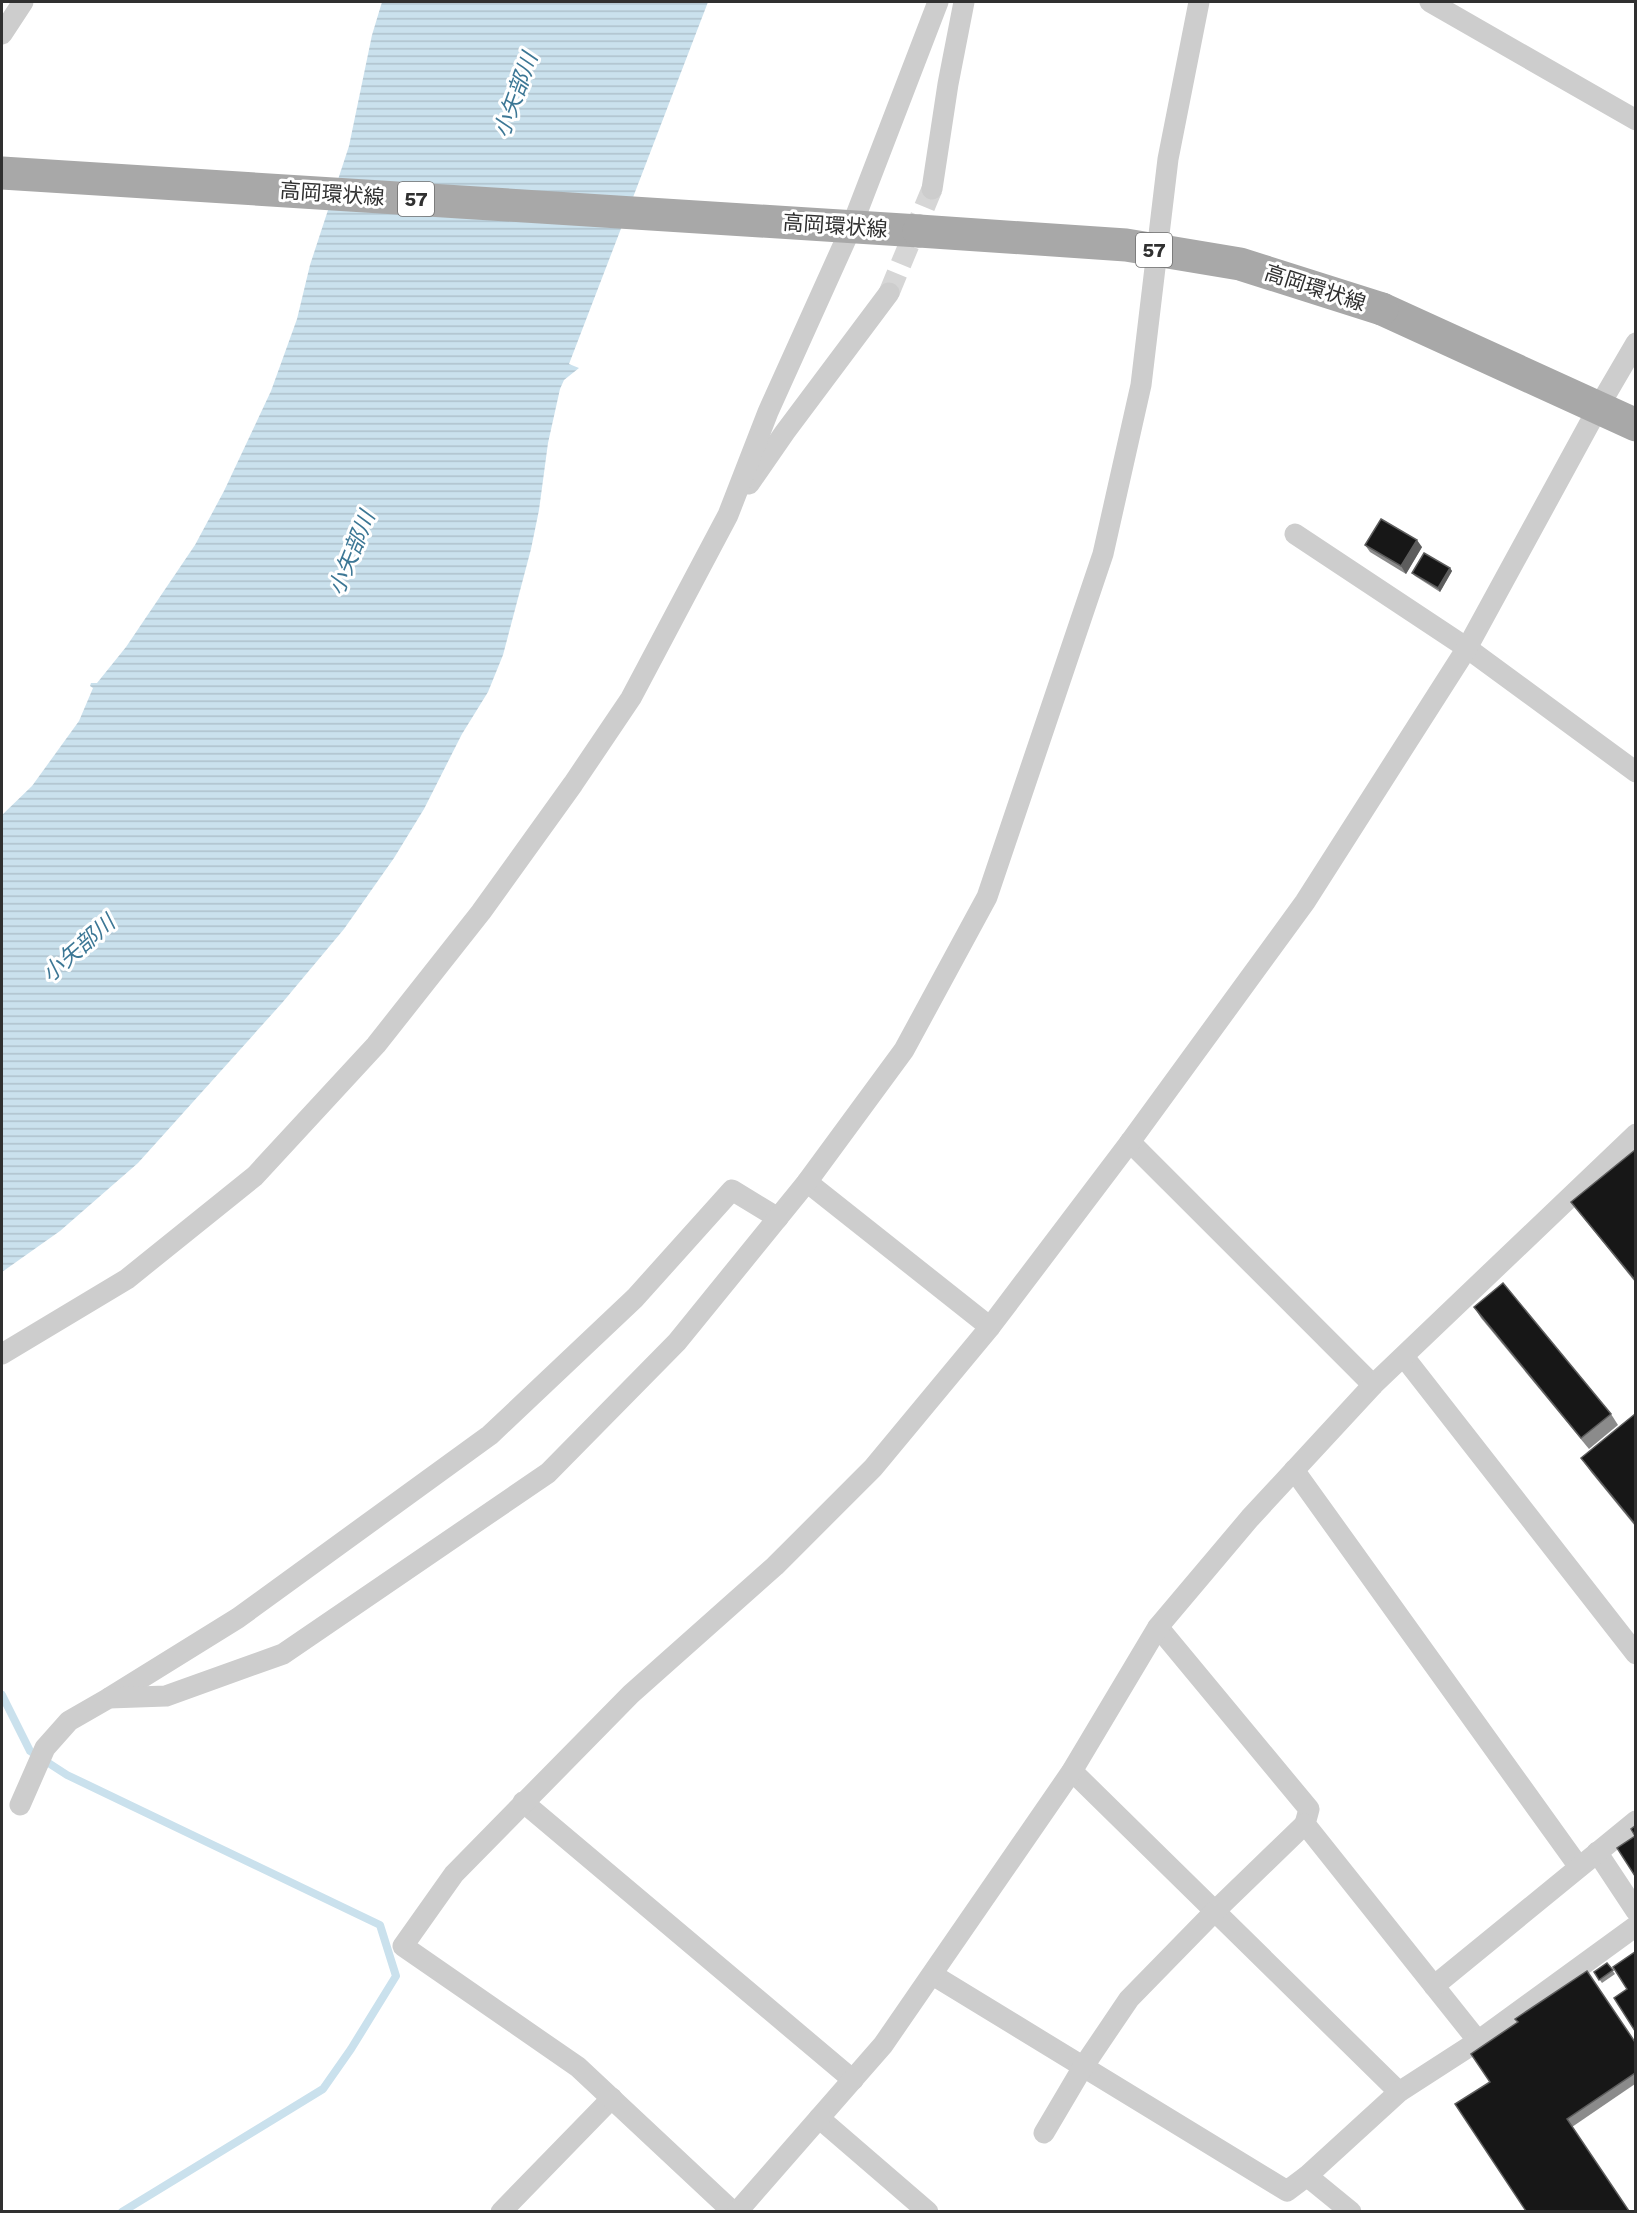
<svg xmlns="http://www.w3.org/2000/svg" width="1637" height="2213" viewBox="0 0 1637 2213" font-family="'Work Sans','Noto Sans JP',sans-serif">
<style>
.water{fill:url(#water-rules)}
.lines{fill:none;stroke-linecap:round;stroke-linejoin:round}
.stream{stroke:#cae1ed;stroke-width:8}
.street-tunnel{stroke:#d6d6d6;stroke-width:21;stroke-dasharray:21 10;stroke-linecap:butt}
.street{stroke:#cdcdcd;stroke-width:21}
.primary{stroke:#a8a8a8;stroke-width:33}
.primary-bridge{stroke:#a8a8a8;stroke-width:33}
.wall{fill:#8b8b8b}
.shaded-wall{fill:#5d5d5d}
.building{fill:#171717;stroke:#5d5d5d;stroke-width:1.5}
.labels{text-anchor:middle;stroke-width:6;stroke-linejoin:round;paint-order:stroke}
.shield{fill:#fff;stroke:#6e6e6e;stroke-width:1.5}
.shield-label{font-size:20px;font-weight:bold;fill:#303030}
.street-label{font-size:21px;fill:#303030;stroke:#fff}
.water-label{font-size:22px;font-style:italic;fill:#3c7795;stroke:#fff}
</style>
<defs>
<pattern id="water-rules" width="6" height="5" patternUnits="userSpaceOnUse" patternTransform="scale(1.5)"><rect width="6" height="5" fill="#cae1ed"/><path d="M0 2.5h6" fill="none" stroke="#aec1cc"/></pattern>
</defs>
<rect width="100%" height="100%" fill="#fff"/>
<path class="water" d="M 382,2 L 708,2 L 569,364 L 579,368 L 564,380 L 560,389 L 548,443 L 539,510 L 531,549 L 503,655 L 488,692 L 462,734 L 424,809 L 394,858 L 344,929 L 282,1003 L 138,1163 L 60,1231 L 2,1272 L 2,815 L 32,786 L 79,721 L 93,688 L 90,686 L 91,683 L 97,683 L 126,647 L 195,545 L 224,491 L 271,391 L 297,319 L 310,265 L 349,146 L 372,35 Z"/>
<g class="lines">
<path class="stream" d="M 2,1695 L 30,1751 L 67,1775 L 380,1925 L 396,1976 L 351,2049 L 323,2089 L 122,2212"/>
<path class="street-tunnel" d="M 889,293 L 932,189"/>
<g class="street">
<path d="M 1430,2 L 1636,120"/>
<path d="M 2,34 L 23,2"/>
<path d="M 932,189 L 948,84 L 964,2"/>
<path d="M 749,484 L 785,432 L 889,293"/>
<path d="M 1295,534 L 1467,648 L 1636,772"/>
<path d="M 1130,1142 L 1373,1385"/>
<path d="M 807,1182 L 990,1327"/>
<path d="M 2,1354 L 127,1279 L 255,1176 L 376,1045 L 481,912 L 573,784 L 631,698 L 728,515 L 768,412 L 851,228 L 938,2"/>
<path d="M 1404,1357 L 1636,1654"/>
<path d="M 1294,1470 L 1579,1867"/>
<path d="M 1158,1627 L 1309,1809 L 1305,1824 L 1478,2041"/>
<path d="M 109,1698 L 238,1618 L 490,1435 L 635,1298 L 732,1190 L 778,1218"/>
<path d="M 1072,1771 L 1399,2092"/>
<path d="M 523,1802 L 853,2080"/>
<path d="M 20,1805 L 45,1748 L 69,1721 L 109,1698 L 166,1696 L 283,1654 L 548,1473 L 677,1342 L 807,1182 L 904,1050 L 987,897 L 1103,554 L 1141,385 L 1168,159 L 1199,2"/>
<path d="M 1597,1852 L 1636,1911"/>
<path d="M 933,1975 L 1287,2191 L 1307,2176 L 1399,2092 L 1478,2041 L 1636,1926"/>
<path d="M 1434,1986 L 1636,1821"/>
<path d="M 819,2118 L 928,2212"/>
<path d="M 1044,2133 L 1083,2067 L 1129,1999 L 1215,1911 L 1305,1824"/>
<path d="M 1307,2176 L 1351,2212"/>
<path d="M 501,2212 L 612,2098"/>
<path d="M 733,2212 L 578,2067 L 403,1946 L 454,1874 L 631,1694 L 775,1566 L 873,1468 L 990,1327 L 1130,1142 L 1305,902 L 1467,648 L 1598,408 L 1636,343"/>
<path d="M 737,2212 L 883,2045 L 1072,1771 L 1158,1627 L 1250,1518 L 1373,1385 L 1636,1134"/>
</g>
<g class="primary">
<path d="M 2,173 L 919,231"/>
<path d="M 1382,309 L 1636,425"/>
</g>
<path class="primary-bridge" d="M 919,231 L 1126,245 L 1240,264 L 1382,309"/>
</g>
<g class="wall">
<path d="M 1365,545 L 1422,547 L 1406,574 L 1370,552 Z"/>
<path d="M 1450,568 L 1452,571 L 1440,592 L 1415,576 L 1412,573 Z"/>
<path d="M 1635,1150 L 1635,1282 L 1582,1216 L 1571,1202 Z"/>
<path d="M 1474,1307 L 1611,1414 L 1618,1425 L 1589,1449 L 1481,1318 Z"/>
<path d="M 1635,1414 L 1635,1526 L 1591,1472 L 1581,1458 Z"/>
<path d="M 1607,1963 L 1615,1974 L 1602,1983 L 1594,1972 Z"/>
<path d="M 1635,2042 L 1635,2084 L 1572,2127 L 1455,2104 Z"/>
</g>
<g class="shaded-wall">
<path d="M 1417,540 L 1422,547 L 1406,574 L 1401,566 Z"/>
<path d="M 1450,568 L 1452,571 L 1440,592 L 1438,588 Z"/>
</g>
<g class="building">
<path d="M 1381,519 L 1417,540 L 1401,566 L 1365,545 Z"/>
<path d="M 1424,553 L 1450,568 L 1438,588 L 1412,573 Z"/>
<path d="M 1635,1150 L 1635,1280 L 1571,1202 Z"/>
<path d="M 1503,1283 L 1611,1414 L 1581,1438 L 1474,1307 Z"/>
<path d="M 1635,1414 L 1635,1524 L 1581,1458 Z"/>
<path d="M 1635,1826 L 1635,1876 L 1617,1848 L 1635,1836 L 1631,1829 Z"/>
<path d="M 1635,1952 L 1635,2031 L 1614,1998 L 1627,1989 L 1613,1967 Z"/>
<path d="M 1607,1963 L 1613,1970 L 1599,1980 L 1594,1972 Z"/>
<path d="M 1587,1971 L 1635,2042 L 1635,2073 L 1567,2119 L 1629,2211 L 1526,2211 L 1455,2104 L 1490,2082 L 1471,2054 L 1518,2022 L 1515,2019 Z"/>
</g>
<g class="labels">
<g class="shield">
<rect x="398" y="182" width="36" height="34" rx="4.5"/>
<rect x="1136" y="233" width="36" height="34" rx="4.5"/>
</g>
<g class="shield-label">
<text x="416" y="206">57</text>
<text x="1154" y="257">57</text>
</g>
<g class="street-label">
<text transform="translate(332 194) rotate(4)" y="7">高岡環状線</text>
<text transform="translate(835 226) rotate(4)" y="7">高岡環状線</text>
<text transform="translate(1315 288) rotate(18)" y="7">高岡環状線</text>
</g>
<g class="water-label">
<text transform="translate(515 95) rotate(-70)" y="8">小矢部川</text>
<text transform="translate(351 553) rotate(-68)" y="8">小矢部川</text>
<text transform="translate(78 948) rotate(-41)" y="8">小矢部川</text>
</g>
</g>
<rect width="1637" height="2213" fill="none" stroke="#303030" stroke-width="6"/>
</svg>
